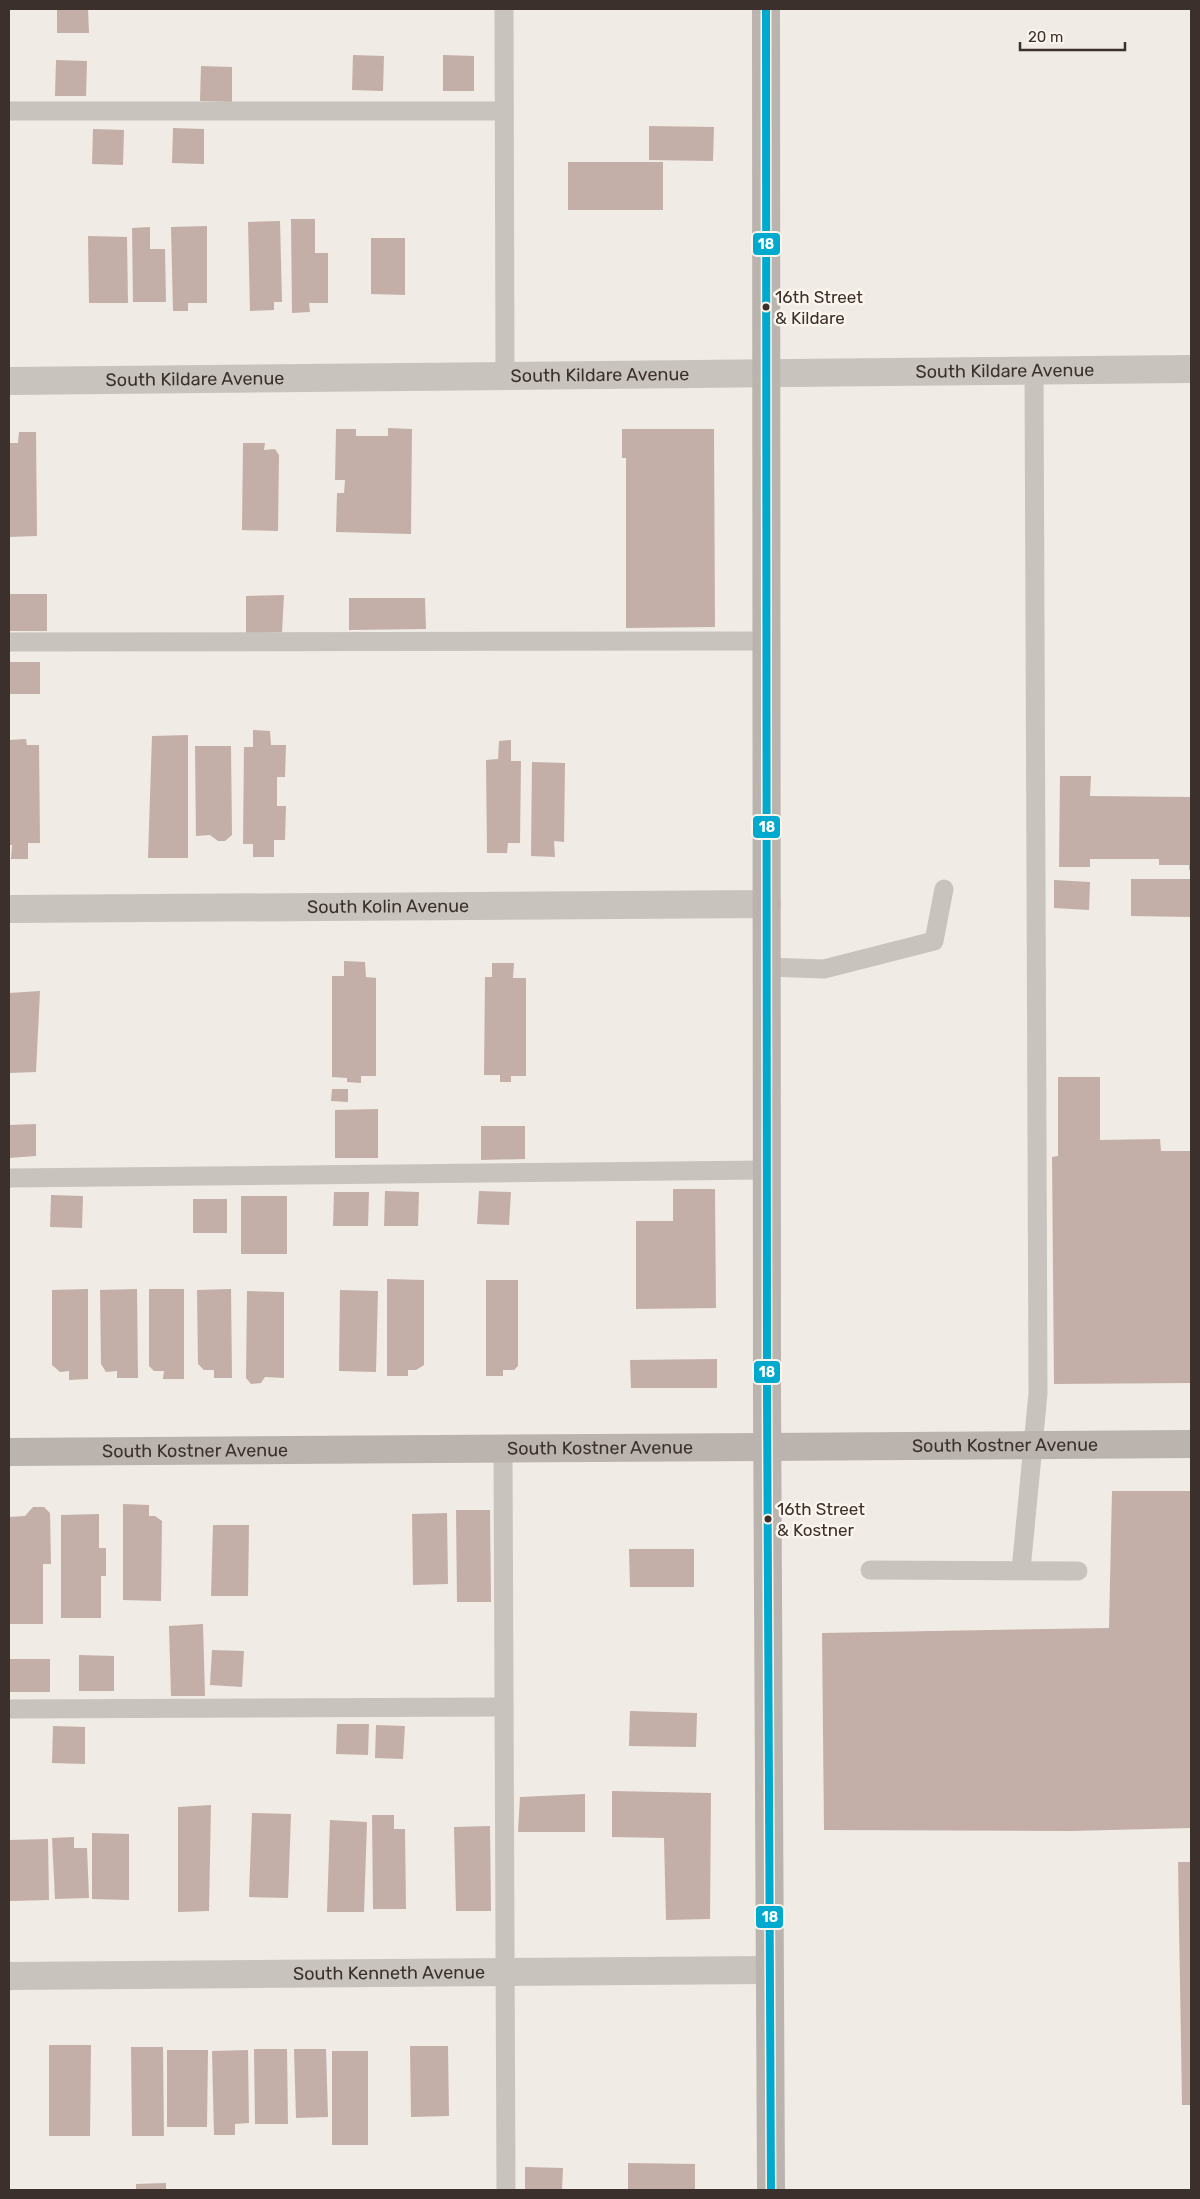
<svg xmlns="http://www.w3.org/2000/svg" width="1200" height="2199" viewBox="0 0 1200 2199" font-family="Rubik,sans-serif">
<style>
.building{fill:#c3afa7}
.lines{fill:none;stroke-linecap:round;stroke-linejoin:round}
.lane{stroke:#c9c3be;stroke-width:19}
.street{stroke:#c9c3be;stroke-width:28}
.secondary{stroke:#bab3ae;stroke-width:28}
.bus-1-casing{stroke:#fbf5ee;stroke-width:11}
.bus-1{stroke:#00a9ce;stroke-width:8}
.bus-dot{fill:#3b302b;stroke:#fbf5ee;stroke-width:2}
.labels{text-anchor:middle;stroke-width:5;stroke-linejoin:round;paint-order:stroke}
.bus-label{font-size:17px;fill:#3b302b;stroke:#fbf5ee;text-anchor:start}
.street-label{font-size:18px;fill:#3b302b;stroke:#fbf5ee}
.line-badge{stroke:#fbf5ee;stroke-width:2}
.badge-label{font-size:14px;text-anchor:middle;font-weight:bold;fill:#fff}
</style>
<rect width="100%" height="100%" fill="#f0ebe5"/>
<g class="building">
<path d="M 57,9 L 88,9 L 89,33 L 57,33 Z"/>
<path d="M 353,55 L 384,56 L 383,91 L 352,90 Z"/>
<path d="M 443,55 L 474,56 L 474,91 L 443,91 Z"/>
<path d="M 56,60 L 87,61 L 86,96 L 55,96 Z"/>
<path d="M 201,66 L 232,67 L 232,102 L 200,101 Z"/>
<path d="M 649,126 L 714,127 L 713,161 L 649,160 Z"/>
<path d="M 173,128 L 204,129 L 204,164 L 172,163 Z"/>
<path d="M 93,129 L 124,130 L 123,165 L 92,164 Z"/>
<rect x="568" y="162" width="95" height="48"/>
<path d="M 291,219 L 315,219 L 315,253 L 328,253 L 328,303 L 309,303 L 310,312 L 292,313 Z"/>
<path d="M 280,221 L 282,302 L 274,302 L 274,310 L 250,311 L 248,222 Z"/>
<path d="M 207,226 L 207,303 L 188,303 L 188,311 L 173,311 L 171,227 Z"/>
<path d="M 150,227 L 150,249 L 165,249 L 166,302 L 133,302 L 132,228 Z"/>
<path d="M 88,236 L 127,237 L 128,303 L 89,303 Z"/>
<path d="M 371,238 L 405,238 L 405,295 L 371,294 Z"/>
<path d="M 388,428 L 412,429 L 411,534 L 336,532 L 337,493 L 344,493 L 345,480 L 335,480 L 336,429 L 356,429 L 356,436 L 388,436 Z"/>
<path d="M 622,429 L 714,429 L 715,627 L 626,628 L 626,458 L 622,458 Z"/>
<path d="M 19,432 L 36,432 L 37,536 L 9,537 L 9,443 L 18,443 Z"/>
<path d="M 243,443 L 265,443 L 264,450 L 275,449 L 279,455 L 278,531 L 242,530 Z"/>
<rect x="9" y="594" width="38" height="37"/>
<path d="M 284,595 L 282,632 L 246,634 L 246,596 Z"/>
<path d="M 349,598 L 425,598 L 426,629 L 349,630 Z"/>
<rect x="9" y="662" width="31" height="32"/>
<path d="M 253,730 L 270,731 L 271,745 L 286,745 L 285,777 L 277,777 L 277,806 L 286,806 L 285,840 L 274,840 L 274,857 L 253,857 L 253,844 L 243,844 L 244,747 L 253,747 Z"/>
<path d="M 188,735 L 188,858 L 148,858 L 152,736 Z"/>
<path d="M 26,739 L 27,745 L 39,745 L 40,843 L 28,843 L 28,859 L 11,859 L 12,845 L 9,845 L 9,740 Z"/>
<path d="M 511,740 L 511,761 L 521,761 L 520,843 L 508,843 L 507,853 L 487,853 L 486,760 L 498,759 L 499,741 Z"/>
<path d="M 195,746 L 231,746 L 232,835 L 225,841 L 218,841 L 210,835 L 196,836 Z"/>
<path d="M 532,762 L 565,763 L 564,842 L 554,841 L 555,857 L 531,856 Z"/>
<path d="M 1060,776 L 1091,776 L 1090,796 L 1191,797 L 1191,870 L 1189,870 L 1189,865 L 1159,865 L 1159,859 L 1090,859 L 1090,867 L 1059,867 Z"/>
<path d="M 1131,879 L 1191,879 L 1191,917 L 1131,916 Z"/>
<path d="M 1054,880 L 1090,882 L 1089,910 L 1054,908 Z"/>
<path d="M 344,961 L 365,962 L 366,977 L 376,978 L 376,1076 L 361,1076 L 361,1083 L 347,1082 L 347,1078 L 332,1077 L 332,976 L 344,976 Z"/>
<path d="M 492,963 L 514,963 L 513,978 L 526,978 L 526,1076 L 511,1076 L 511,1082 L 500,1082 L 500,1075 L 484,1075 L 485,977 L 492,977 Z"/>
<path d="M 40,991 L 36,1072 L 9,1073 L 9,993 Z"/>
<path d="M 1058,1077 L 1100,1077 L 1100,1140 L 1160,1139 L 1161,1151 L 1191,1151 L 1191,1383 L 1054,1384 L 1052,1157 L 1058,1156 Z"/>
<path d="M 332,1089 L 348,1089 L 348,1102 L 331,1101 Z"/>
<path d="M 378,1109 L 378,1158 L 335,1158 L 335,1110 Z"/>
<path d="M 36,1124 L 36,1156 L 9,1158 L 9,1125 Z"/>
<path d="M 481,1126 L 525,1126 L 525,1159 L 481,1160 Z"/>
<path d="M 673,1189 L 715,1189 L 716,1308 L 636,1309 L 636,1221 L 673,1221 Z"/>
<path d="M 385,1191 L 419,1192 L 418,1226 L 384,1226 Z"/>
<path d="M 479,1191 L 511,1192 L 509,1225 L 477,1224 Z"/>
<path d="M 334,1192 L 369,1192 L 368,1226 L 333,1226 Z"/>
<path d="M 51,1195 L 83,1196 L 82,1228 L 50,1227 Z"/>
<rect x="241" y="1196" width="46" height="58"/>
<rect x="193" y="1199" width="34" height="34"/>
<path d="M 387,1279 L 424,1280 L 424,1365 L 416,1370 L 408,1370 L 408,1376 L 387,1376 Z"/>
<path d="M 486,1280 L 518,1280 L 518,1366 L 514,1370 L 503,1370 L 503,1376 L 486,1376 Z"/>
<path d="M 88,1289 L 88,1379 L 69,1380 L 69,1371 L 60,1372 L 52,1365 L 52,1290 Z"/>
<path d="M 137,1289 L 138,1378 L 117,1378 L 117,1371 L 106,1372 L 101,1364 L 100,1290 Z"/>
<path d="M 149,1289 L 184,1289 L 184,1379 L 163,1379 L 164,1371 L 154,1371 L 149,1366 Z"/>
<path d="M 231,1289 L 232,1378 L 214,1378 L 214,1370 L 204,1370 L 198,1364 L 197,1290 Z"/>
<path d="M 340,1290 L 378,1291 L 376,1372 L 339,1371 Z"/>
<path d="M 247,1291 L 284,1292 L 284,1378 L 265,1377 L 261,1383 L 251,1384 L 246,1378 Z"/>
<path d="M 717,1359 L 717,1388 L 631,1388 L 630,1360 Z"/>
<path d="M 1112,1491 L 1191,1491 L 1191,1828 L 1070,1831 L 824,1830 L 822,1633 L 1109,1628 Z"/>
<path d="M 123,1504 L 149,1505 L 149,1516 L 155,1516 L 162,1521 L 161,1601 L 123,1600 Z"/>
<path d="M 33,1507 L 44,1507 L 50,1513 L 51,1564 L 43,1564 L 43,1624 L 9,1624 L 9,1517 L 25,1516 Z"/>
<path d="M 456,1510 L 490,1510 L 491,1602 L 457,1602 Z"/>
<path d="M 447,1513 L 448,1584 L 413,1585 L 412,1514 Z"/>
<path d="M 99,1514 L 99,1548 L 106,1548 L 106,1576 L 101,1576 L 101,1618 L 61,1618 L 61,1515 Z"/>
<path d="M 213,1525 L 249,1525 L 248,1596 L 211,1596 Z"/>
<path d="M 629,1549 L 694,1549 L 694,1587 L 630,1587 Z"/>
<path d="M 203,1624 L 205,1696 L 171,1696 L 169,1626 Z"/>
<path d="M 212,1650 L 244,1651 L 242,1687 L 210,1685 Z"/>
<path d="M 79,1655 L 114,1656 L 114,1691 L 79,1691 Z"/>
<rect x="9" y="1659" width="41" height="33"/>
<path d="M 630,1711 L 697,1713 L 696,1747 L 629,1746 Z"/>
<path d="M 337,1724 L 369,1724 L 368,1755 L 336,1754 Z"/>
<path d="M 376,1725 L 405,1726 L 403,1759 L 375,1758 Z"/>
<path d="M 53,1726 L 85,1727 L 85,1764 L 52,1763 Z"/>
<path d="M 612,1791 L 711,1793 L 710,1919 L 666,1920 L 664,1838 L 612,1837 Z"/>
<path d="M 585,1794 L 585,1832 L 518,1832 L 520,1797 Z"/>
<path d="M 211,1805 L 209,1911 L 178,1912 L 178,1807 Z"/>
<path d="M 252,1813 L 291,1814 L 288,1898 L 249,1897 Z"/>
<path d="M 372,1815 L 394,1815 L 394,1829 L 405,1829 L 406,1909 L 373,1909 Z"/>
<path d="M 330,1820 L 367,1822 L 364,1912 L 327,1912 Z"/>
<path d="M 490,1826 L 491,1911 L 456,1911 L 454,1827 Z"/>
<path d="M 92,1833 L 129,1834 L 129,1900 L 92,1899 Z"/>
<path d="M 74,1837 L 74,1848 L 87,1848 L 89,1898 L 55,1899 L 52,1838 Z"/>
<path d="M 48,1839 L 49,1900 L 10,1901 L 10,1840 Z"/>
<path d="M 1178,1862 L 1191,1862 L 1191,2105 L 1182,2105 Z"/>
<path d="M 49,2045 L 91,2045 L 90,2136 L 49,2136 Z"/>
<path d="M 410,2046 L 448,2046 L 449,2116 L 411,2117 Z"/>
<path d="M 131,2047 L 163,2047 L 164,2136 L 132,2136 Z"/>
<path d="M 254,2049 L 287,2049 L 288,2124 L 255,2124 Z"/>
<path d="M 294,2049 L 326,2049 L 328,2117 L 296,2118 Z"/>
<path d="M 167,2050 L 208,2050 L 207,2127 L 167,2127 Z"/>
<path d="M 248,2050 L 249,2123 L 235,2124 L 235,2135 L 214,2135 L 212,2051 Z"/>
<rect x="332" y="2051" width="36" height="94"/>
<path d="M 628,2163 L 695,2164 L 695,2190 L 628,2190 Z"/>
<path d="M 525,2167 L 563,2168 L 562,2190 L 525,2190 Z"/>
<path d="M 166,2183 L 166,2190 L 136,2190 L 136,2184 Z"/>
</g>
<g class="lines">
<g class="lane">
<path d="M 504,9 L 505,376"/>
<path d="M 9,111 L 504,111"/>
<path d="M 9,642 L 766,641"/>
<path d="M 767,967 L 824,969 L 934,941 L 944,889"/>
<path d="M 9,1178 L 767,1170"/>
<path d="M 503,1448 L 506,2190"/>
<path d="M 870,1570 L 1078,1571"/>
<path d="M 1021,1570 L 1038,1393 L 1034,370"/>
<path d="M 9,1709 L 504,1707"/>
</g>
<g class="street">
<path id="s1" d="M 9,381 L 1191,369"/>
<path id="s2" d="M 9,909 L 767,904"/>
<path id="s3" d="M 9,1976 L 770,1970"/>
</g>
<g class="secondary">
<path d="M 766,9 L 767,1394 L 771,2190"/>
<path id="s4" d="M 9,1452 L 1191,1444"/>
</g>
<g class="bus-1-casing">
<path id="bus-1" d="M 766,9 L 767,1394 L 771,2190"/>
</g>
<use href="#bus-1" class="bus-1"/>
</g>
<g class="bus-dot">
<circle cx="766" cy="307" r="4.5"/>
<circle cx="768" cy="1519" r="4.5"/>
</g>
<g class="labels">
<g class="bus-label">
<text x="775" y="303">16th Street<tspan x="775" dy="21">&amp; Kildare</tspan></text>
<text x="777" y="1515">16th Street<tspan x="777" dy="21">&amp; Kostner</tspan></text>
</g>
<g class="street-label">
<text dy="6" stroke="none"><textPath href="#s1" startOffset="996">South Kildare Avenue</textPath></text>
<text dy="6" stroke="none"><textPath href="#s1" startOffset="591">South Kildare Avenue</textPath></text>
<text dy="6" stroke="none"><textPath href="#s1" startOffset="186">South Kildare Avenue</textPath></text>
<text dy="6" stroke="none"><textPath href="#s2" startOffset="379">South Kolin Avenue</textPath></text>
<text dy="6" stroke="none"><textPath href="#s4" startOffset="996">South Kostner Avenue</textPath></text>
<text dy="6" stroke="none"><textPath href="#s4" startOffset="591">South Kostner Avenue</textPath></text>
<text dy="6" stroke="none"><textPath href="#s4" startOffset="186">South Kostner Avenue</textPath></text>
<text dy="6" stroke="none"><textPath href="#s3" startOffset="380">South Kenneth Avenue</textPath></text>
</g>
</g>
<g class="line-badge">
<rect x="752" y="232" width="29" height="24" rx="5" fill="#00a9ce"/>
<rect x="752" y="815" width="29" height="24" rx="5" fill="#00a9ce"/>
<rect x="753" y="1360" width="28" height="24" rx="5" fill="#00a9ce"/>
<rect x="755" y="1905" width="29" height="24" rx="5" fill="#00a9ce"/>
</g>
<g class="badge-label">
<text x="766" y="249">18</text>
<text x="767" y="832">18</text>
<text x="767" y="1377">18</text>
<text x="770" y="1922">18</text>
</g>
<rect width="1200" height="2199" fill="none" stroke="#3b302b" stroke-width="20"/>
<path d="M1020 42v8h105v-8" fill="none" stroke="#3b302b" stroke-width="2.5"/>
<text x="1028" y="42" font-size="15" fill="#3b302b" stroke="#fbf5ee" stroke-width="4" paint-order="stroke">20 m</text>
</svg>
